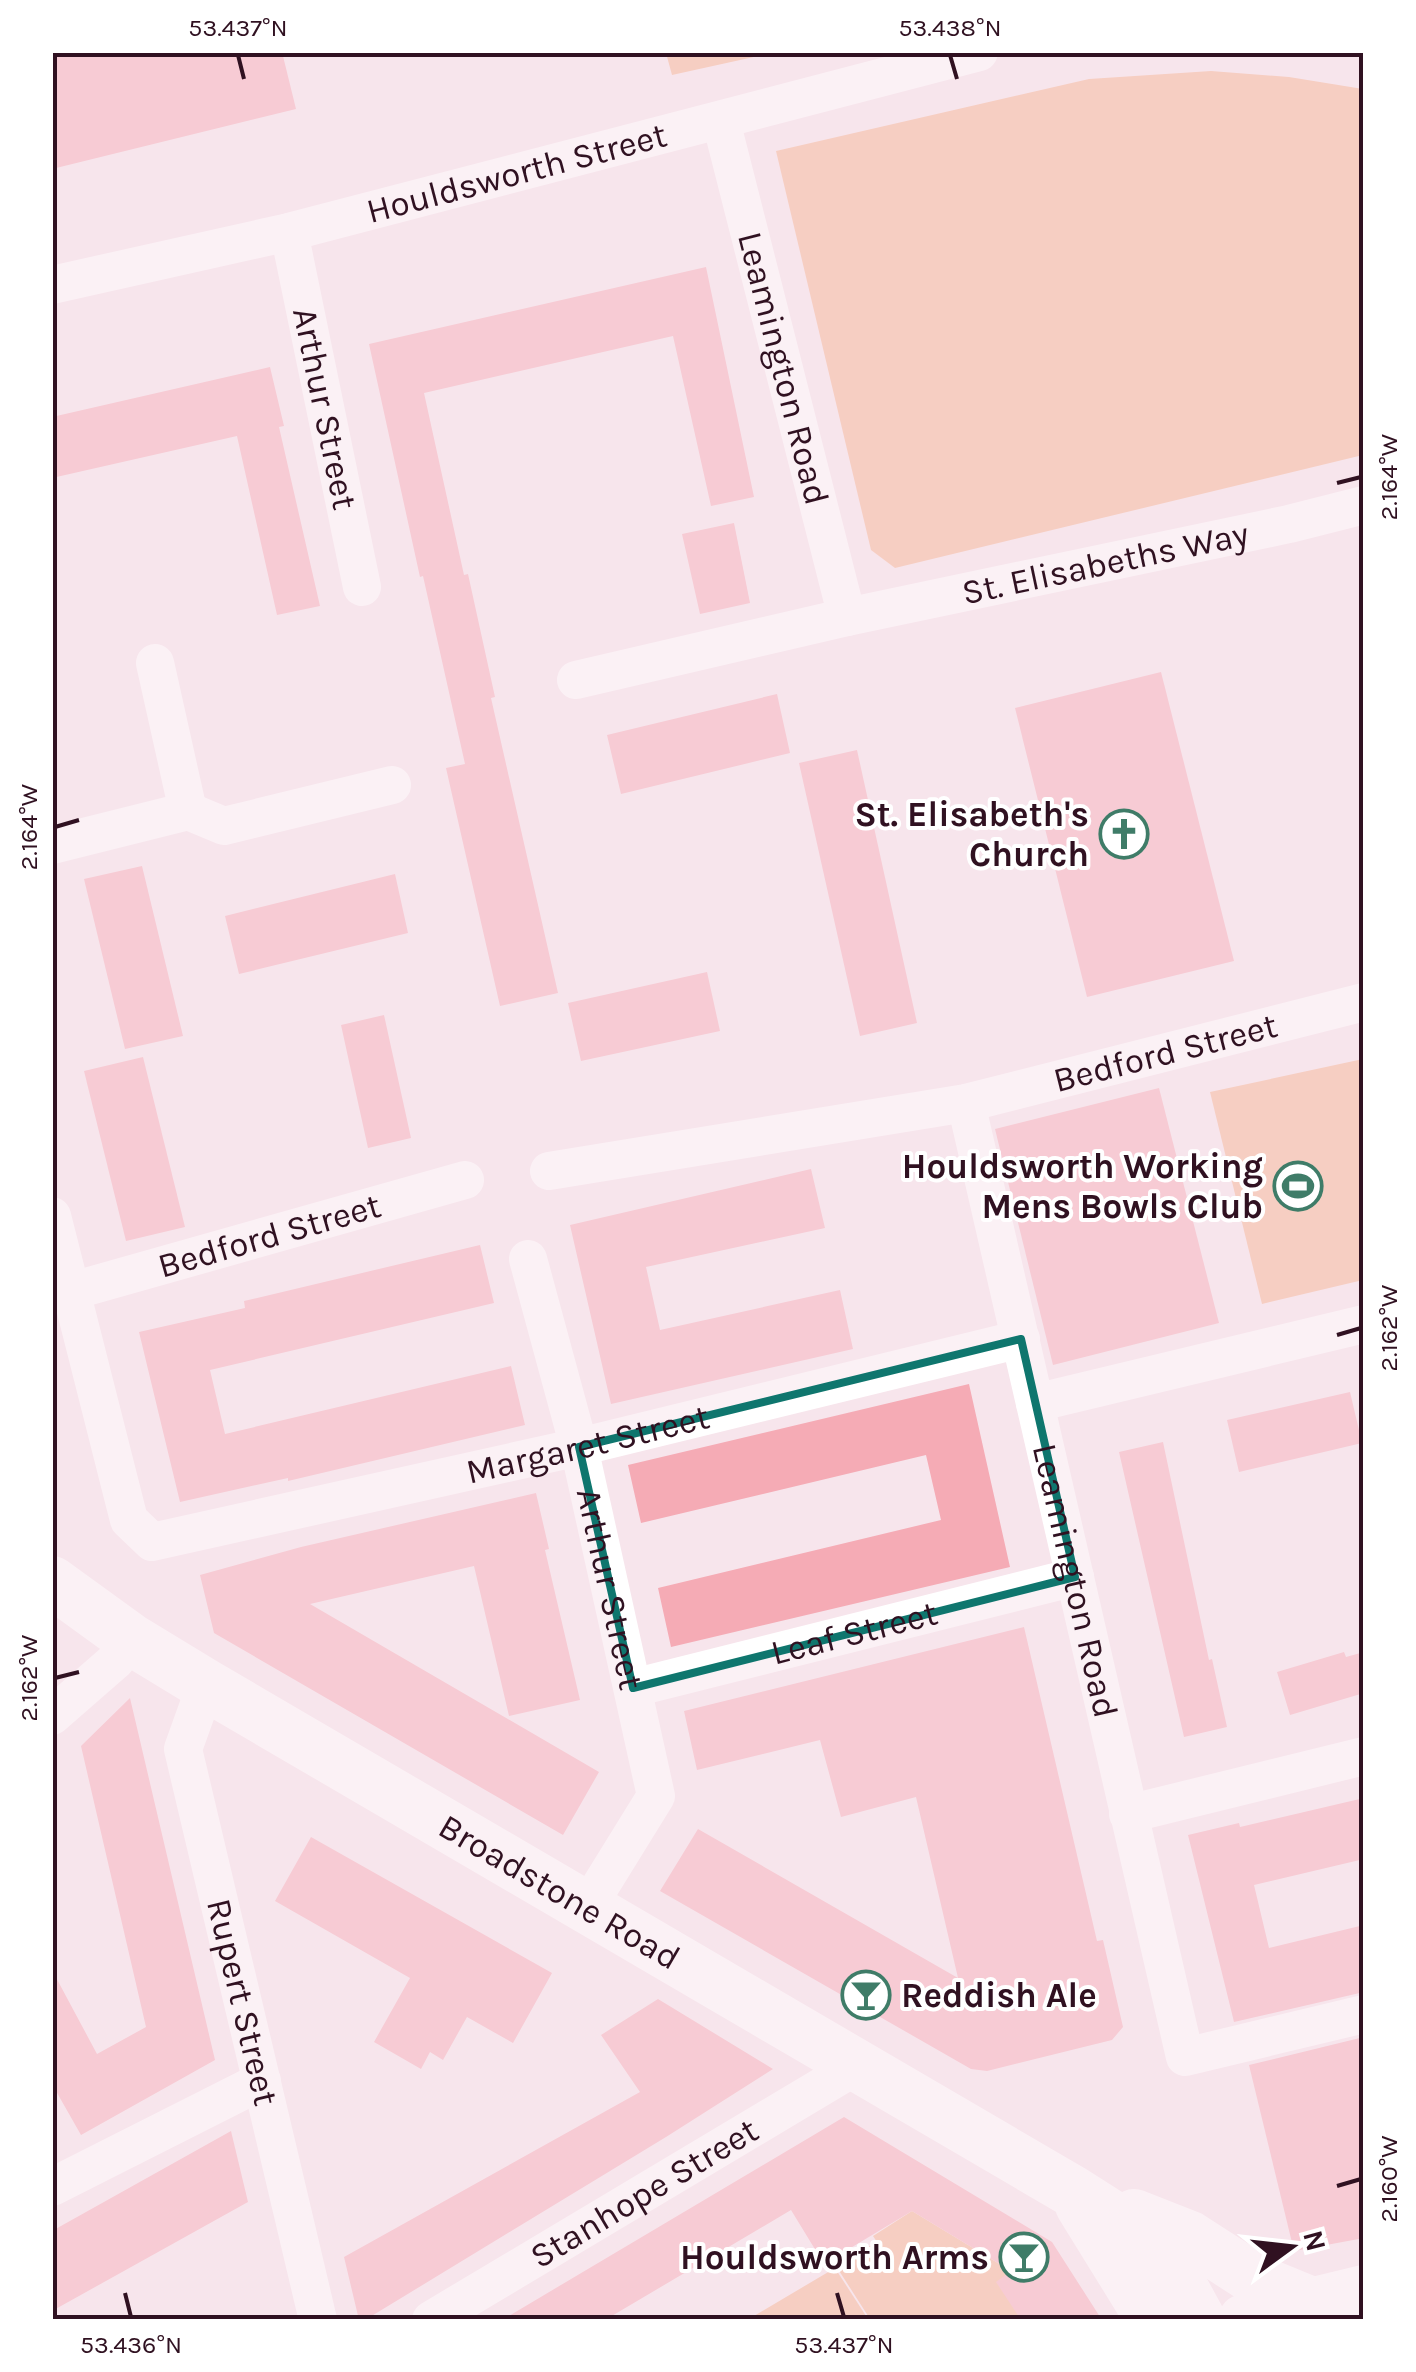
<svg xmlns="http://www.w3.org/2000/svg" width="1416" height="2372" viewBox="0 0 1416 2372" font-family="Karla,sans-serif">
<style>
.green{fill:#f4b28e}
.building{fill:#f5abb5}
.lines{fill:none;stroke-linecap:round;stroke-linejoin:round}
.street{stroke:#fff;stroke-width:38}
.secondary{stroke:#fff;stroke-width:52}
.marked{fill:none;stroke:#0f766e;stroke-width:8;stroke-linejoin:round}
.ticks{fill:none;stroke:#301121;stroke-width:4}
.labels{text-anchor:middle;stroke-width:8;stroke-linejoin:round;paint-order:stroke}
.street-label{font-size:35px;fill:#301121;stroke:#fff}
.poi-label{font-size:35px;font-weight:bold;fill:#301121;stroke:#fff;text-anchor:end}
.neatline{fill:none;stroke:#301121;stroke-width:4}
.ticks-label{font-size:25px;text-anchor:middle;fill:#301121}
</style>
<rect width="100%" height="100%" fill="#f7e5ec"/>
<g class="green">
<path d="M 666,53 L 666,52 L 772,53 L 672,75 Z"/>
<path d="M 1211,71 L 1289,77 L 1363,89 L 1363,455 L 895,568 L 871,550 L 776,151 L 1089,79 Z"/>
<path d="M 1363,1059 L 1363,1280 L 1262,1304 L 1210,1092 Z"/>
<path d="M 912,2211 L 1011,2271 L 1021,2319 L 870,2319 L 836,2266 L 877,2242 L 873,2236 Z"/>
<path d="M 835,2268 L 868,2319 L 749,2319 Z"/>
</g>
<g class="building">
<path d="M 52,52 L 282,52 L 296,109 L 52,169 Z"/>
<path d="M 706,267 L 754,497 L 711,506 L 673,336 L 424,393 L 464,575 L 468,574 L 495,697 L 491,698 L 558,993 L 500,1006 L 446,768 L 465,764 L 423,576 L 420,577 L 369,344 Z"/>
<path d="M 270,367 L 284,426 L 279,427 L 320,606 L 277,615 L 237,436 L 52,478 L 52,417 Z"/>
<path d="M 734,523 L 750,603 L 700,614 L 682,534 Z"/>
<path d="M 1161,672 L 1234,961 L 1087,997 L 1015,708 Z"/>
<path d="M 777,694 L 790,753 L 621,794 L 607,735 Z"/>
<path d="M 857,750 L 917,1023 L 860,1036 L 799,763 Z"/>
<path d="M 142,866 L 183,1036 L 125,1049 L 84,879 Z"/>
<path d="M 395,874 L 408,933 L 239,974 L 225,916 Z"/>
<path d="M 707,972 L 720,1031 L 581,1061 L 568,1003 Z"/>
<path d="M 384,1015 L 411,1138 L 368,1148 L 341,1025 Z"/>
<path d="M 143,1057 L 185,1227 L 126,1241 L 84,1071 Z"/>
<path d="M 1159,1088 L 1219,1323 L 1053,1365 L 995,1129 Z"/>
<path d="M 811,1169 L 825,1228 L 646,1267 L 660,1330 L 840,1290 L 853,1349 L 611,1404 L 570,1225 Z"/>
<path d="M 480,1245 L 494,1303 L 210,1370 L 225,1434 L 511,1366 L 525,1425 L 288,1481 L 288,1478 L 180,1502 L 139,1332 L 245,1308 L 244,1301 Z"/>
<path d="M 969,1384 L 1010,1567 L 671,1647 L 658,1588 L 941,1520 L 926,1455 L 641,1523 L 628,1465 Z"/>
<path d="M 1350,1392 L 1362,1443 L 1239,1472 L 1227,1420 Z"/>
<path d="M 1163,1442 L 1209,1660 L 1212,1659 L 1227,1727 L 1184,1737 L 1119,1452 Z"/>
<path d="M 536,1493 L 549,1549 L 545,1550 L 580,1700 L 509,1716 L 474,1566 L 310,1604 L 599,1772 L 563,1835 L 214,1633 L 200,1575 L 301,1547 Z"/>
<path d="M 1024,1627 L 1097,1941 L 1103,1940 L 1123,2027 L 1112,2040 L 987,2071 L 971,2069 L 660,1891 L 698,1829 L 958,1978 L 916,1797 L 841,1817 L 820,1740 L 697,1770 L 684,1711 Z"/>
<path d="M 1344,1652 L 1346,1657 L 1364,1652 L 1364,1693 L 1290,1715 L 1277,1672 Z"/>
<path d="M 130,1698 L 215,2060 L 81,2135 L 52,2084 L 52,1970 L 97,2054 L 146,2027 L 81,1746 Z"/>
<path d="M 1364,1798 L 1364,1859 L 1254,1885 L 1269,1948 L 1364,1925 L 1364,1992 L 1234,2022 L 1188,1835 L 1239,1823 L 1240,1827 Z"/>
<path d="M 311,1837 L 552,1973 L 513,2043 L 467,2017 L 443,2060 L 430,2052 L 421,2069 L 374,2042 L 410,1978 L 275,1901 Z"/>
<path d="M 658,1999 L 773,2069 L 666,2137 L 365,2320 L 359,2320 L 344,2257 L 640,2092 L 601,2035 Z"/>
<path d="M 1364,2037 L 1364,2238 L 1294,2251 L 1249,2065 Z"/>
<path d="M 844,2117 L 1052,2242 L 1102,2320 L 1021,2320 L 996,2282 L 1011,2271 L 912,2211 L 824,2264 L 791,2210 L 605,2320 L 502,2320 Z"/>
<path d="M 231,2131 L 248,2202 L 52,2311 L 52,2231 Z"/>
</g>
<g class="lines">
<g class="street">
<path id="s1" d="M 721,121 L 847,617"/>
<path id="s2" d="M 289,232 L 362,587"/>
<path id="s3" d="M 52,285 L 289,232 L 979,52"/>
<path d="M 155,663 L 188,811"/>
<path id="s4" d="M 576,680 L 847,617 L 1289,524 L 1364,505"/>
<path d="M 52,845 L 188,811 L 224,826 L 392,785"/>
<path id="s5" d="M 966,1103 L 1185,2057 L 1364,2014"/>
<path id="s6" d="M 549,1171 L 966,1103 L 1364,1002"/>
<path id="s7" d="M 52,1216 L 129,1520 L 152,1542 L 579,1447 L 1021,1339"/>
<path id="s8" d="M 528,1259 L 579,1447 L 656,1796 L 588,1906"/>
<path id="s9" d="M 72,1291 L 465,1180"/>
<path d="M 1035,1403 L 1364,1324"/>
<path id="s10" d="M 206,1685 L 183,1749 L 318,2320"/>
<path id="s11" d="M 633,1688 L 1075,1577"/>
<path d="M 52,1716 L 115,1661 L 132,1640"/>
<path d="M 1128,1814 L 1364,1756"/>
<path d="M 52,2187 L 262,2081"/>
<path id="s12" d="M 431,2320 L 858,2065"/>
</g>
<g class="secondary">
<path id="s13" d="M 52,1582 L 132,1640 L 206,1685 L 1072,2191 L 1160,2247 L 1200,2320"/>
<path d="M 1081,2205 L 1152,2320"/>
<path d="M 1134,2215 L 1190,2237 L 1258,2281 L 1312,2303"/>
<path d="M 1244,2320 L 1364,2291"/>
</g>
</g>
<path d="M0 0H1416V2372H0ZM 1021,1339 L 1075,1577 L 633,1688 L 579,1447 Z" fill="#f7e5ec" fill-opacity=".55" fill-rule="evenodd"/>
<path class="marked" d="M 1021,1339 L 1075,1577 L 633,1688 L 579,1447 Z"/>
<path class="ticks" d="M 238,55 L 244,79M 950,55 L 957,79M 1337,483 L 1361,477M 55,827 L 79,820M 1337,1335 L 1361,1328M 55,1678 L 79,1672M 1337,2186 L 1361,2179M 125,2293 L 131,2317M 837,2293 L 844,2317"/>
<defs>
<g id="church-ring" transform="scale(2.5)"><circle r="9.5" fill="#fff" stroke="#3f7c68" stroke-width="1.5"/><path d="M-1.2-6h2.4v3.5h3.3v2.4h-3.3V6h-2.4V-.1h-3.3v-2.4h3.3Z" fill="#3f7c68"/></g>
<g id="stadium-ring" transform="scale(2.5)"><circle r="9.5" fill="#fff" stroke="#3f7c68" stroke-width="1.5"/><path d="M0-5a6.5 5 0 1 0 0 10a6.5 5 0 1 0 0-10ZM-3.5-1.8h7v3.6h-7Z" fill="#3f7c68"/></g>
<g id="bar-ring" transform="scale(2.5)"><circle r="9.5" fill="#fff" stroke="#3f7c68" stroke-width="1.5"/><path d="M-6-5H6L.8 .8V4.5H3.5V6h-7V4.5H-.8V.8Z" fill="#3f7c68"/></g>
</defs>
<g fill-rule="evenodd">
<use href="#church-ring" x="1124" y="834"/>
<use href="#stadium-ring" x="1298" y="1186"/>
<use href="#bar-ring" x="866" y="1995"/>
<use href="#bar-ring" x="1024" y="2257"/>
</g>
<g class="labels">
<g class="street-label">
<text dy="12" stroke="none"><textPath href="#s3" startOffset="478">Houldsworth Street</textPath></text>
<text dy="12" stroke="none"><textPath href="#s1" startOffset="255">Leamington Road</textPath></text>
<text dy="12" stroke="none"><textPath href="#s2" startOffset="180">Arthur Street</textPath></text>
<text dy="12" stroke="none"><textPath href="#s4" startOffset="542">St. Elisabeths Way</textPath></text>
<text dy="12" stroke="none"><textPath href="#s6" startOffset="628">Bedford Street</textPath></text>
<text dy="12" stroke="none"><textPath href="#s9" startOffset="205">Bedford Street</textPath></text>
<text dy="12" stroke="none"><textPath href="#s7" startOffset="792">Margaret Street</textPath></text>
<text dy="12" stroke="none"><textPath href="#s5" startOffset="490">Leamington Road</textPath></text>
<text dy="12" stroke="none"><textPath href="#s8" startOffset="340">Arthur Street</textPath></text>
<text dy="12" stroke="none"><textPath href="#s11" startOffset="228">Leaf Street</textPath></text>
<text dy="12" stroke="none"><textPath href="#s13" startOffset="595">Broadstone Road</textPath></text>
<text dy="12" stroke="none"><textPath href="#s10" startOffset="328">Rupert Street</textPath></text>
<text dy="12" stroke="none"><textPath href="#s12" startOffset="248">Stanhope Street</textPath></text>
</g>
<g class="poi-label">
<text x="1089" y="826">St. Elisabeth's<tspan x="1089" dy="40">Church</tspan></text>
<text x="1263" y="1178">Houldsworth Working<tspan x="1263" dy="40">Mens Bowls Club</tspan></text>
<text x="901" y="2007" text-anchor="start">Reddish Ale</text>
<text x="989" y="2269">Houldsworth Arms</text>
</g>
</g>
<rect width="1416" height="2372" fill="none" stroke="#ffffff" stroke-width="110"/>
<g transform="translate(1291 2247) rotate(75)" stroke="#ffffff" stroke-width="8" paint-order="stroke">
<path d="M0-8L18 38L0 25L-18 38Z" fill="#301121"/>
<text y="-15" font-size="28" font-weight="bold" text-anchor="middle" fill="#301121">N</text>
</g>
<rect x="55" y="55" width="1306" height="2262" class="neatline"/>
<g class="ticks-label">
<text x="238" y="36">53.437°N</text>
<text x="950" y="36">53.438°N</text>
<text transform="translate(1388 477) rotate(-90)" y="9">2.164°W</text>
<text transform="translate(28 827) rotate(-90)" y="9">2.164°W</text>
<text transform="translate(1388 1328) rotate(-90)" y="9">2.162°W</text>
<text transform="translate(28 1678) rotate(-90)" y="9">2.162°W</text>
<text transform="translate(1388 2179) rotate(-90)" y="9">2.160°W</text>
<text x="131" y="2353">53.436°N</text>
<text x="844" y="2353">53.437°N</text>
</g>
</svg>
